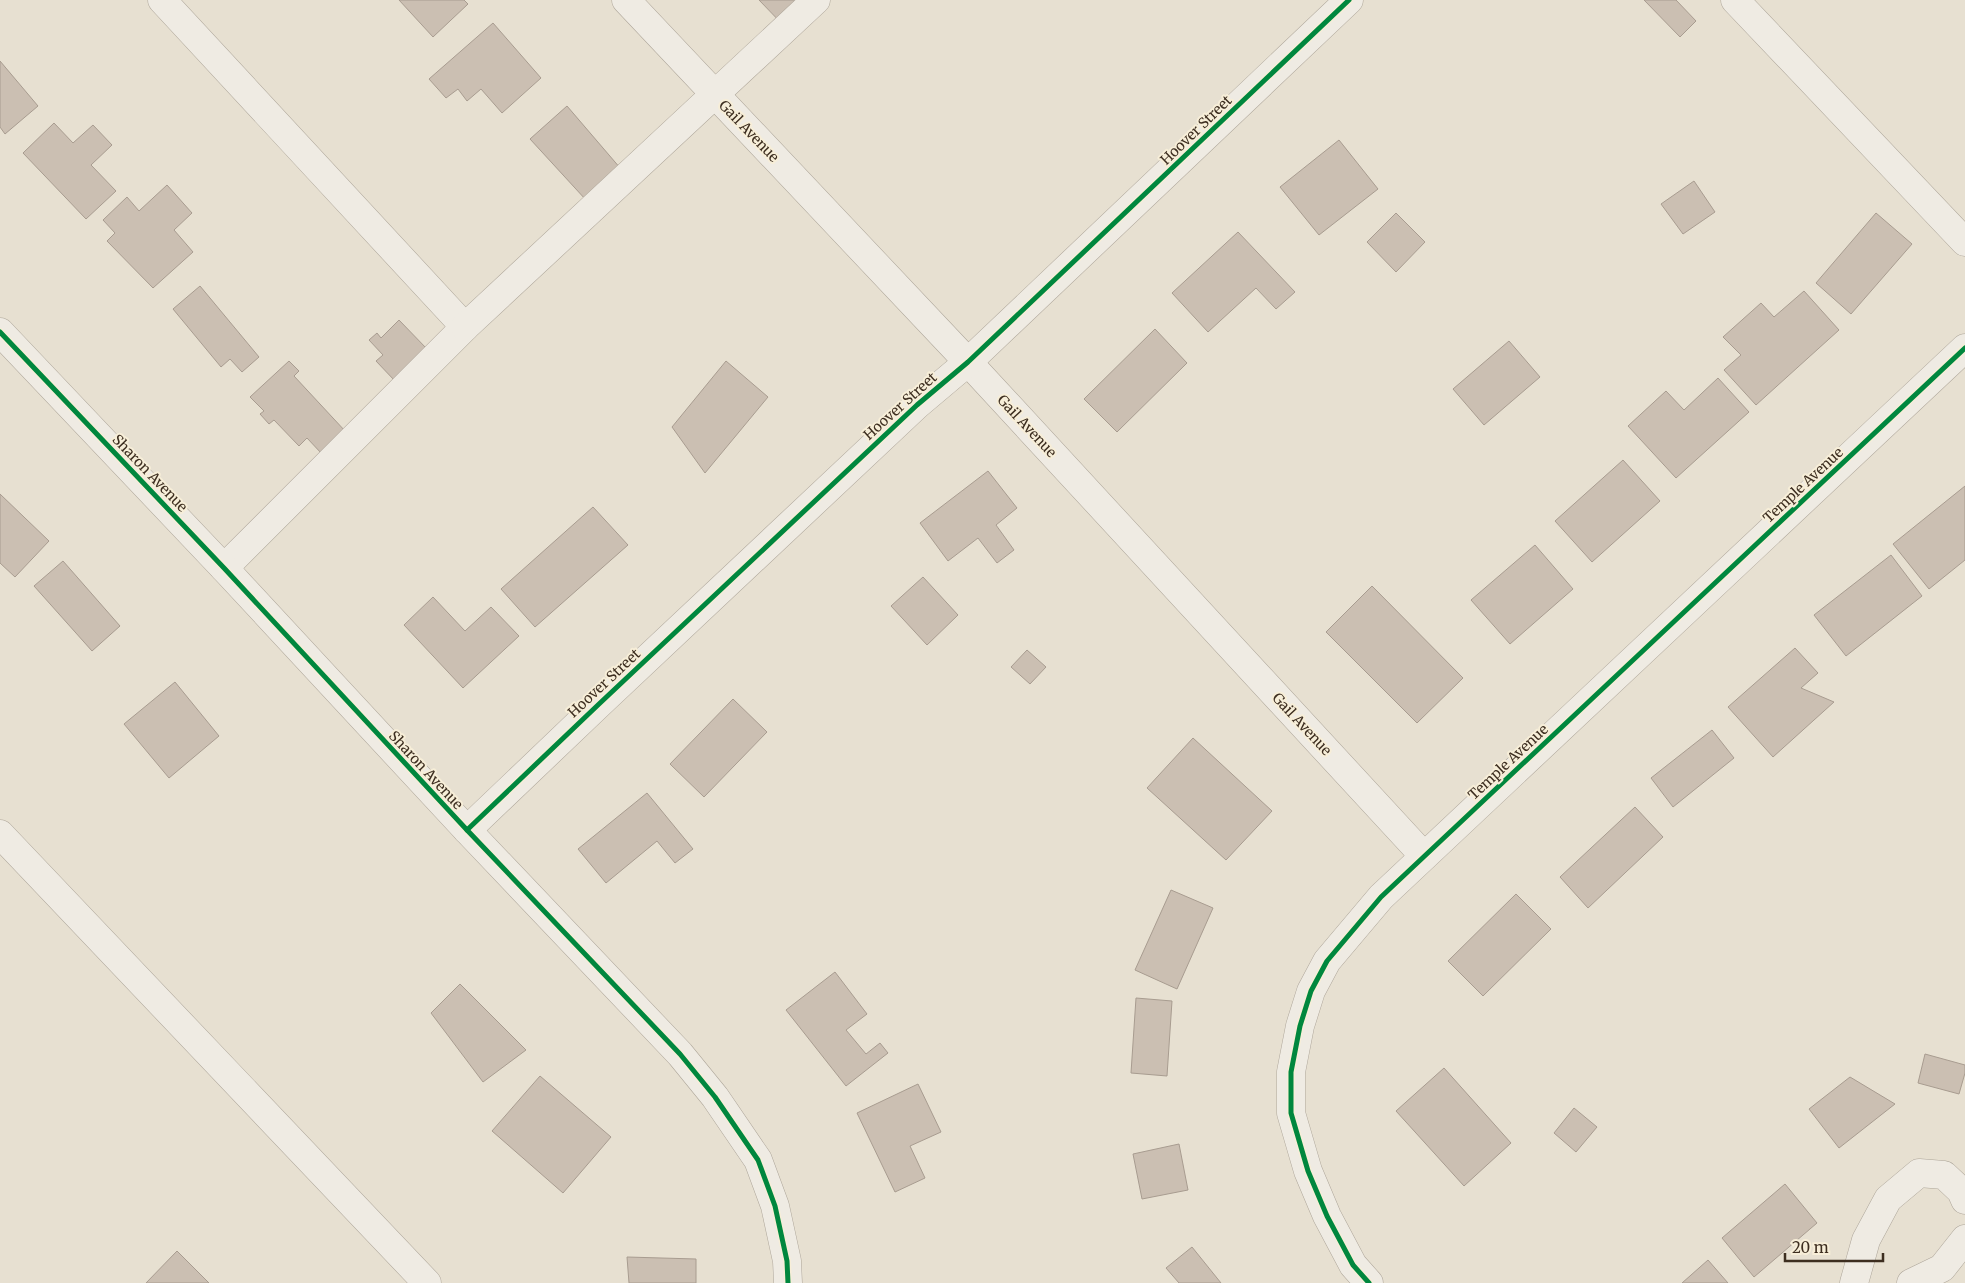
<svg xmlns="http://www.w3.org/2000/svg" width="1965" height="1283" viewBox="0 0 1965 1283" font-family="Merriweather,serif">
<style>
.building{fill:#cbbfb2;stroke:#a89c90}
.lines{fill:none;stroke-linecap:round;stroke-linejoin:round}
.minor-casing{stroke:#ada599;stroke-width:29}
.minor{stroke:#efebe3;stroke-width:28}
.cycleway-casing{stroke:#f7eed8;stroke-width:8}
.cycleway{stroke:#00873e;stroke-width:5}
.labels{text-anchor:middle;stroke-width:4;stroke-linejoin:round;paint-order:stroke}
.street-label{font-size:14px;fill:#3d2e20;stroke:#f7eed8}
</style>
<rect width="100%" height="100%" fill="#e7e0d1"/>
<g class="building">
<path d="M 399,0 L 464,0 L 468,4 L 433,37 Z"/>
<path d="M 759,0 L 802,0 L 786,28 Z"/>
<path d="M 1644,0 L 1676,0 L 1696,21 L 1680,37 Z"/>
<path d="M 493,23 L 541,78 L 502,113 L 481,89 L 467,101 L 458,89 L 446,98 L 429,79 Z"/>
<path d="M 0,61 L 38,106 L 5,134 L 0,127 Z"/>
<path d="M 567,106 L 621,169 L 586,200 L 530,139 Z"/>
<path d="M 54,123 L 73,143 L 93,125 L 112,145 L 91,165 L 116,191 L 86,219 L 23,153 Z"/>
<path d="M 1339,140 L 1378,189 L 1319,235 L 1280,187 Z"/>
<path d="M 1694,181 L 1715,212 L 1683,234 L 1661,204 Z"/>
<path d="M 167,185 L 192,213 L 174,230 L 193,252 L 153,288 L 107,241 L 115,233 L 103,220 L 127,197 L 139,211 Z"/>
<path d="M 1396,213 L 1425,242 L 1396,272 L 1367,242 Z"/>
<path d="M 1876,213 L 1912,244 L 1851,314 L 1816,283 Z"/>
<path d="M 1238,232 L 1295,292 L 1276,309 L 1256,288 L 1208,332 L 1172,293 Z"/>
<path d="M 200,286 L 259,357 L 242,372 L 230,359 L 221,367 L 173,309 Z"/>
<path d="M 1804,291 L 1839,330 L 1756,405 L 1724,370 L 1741,355 L 1723,337 L 1761,303 L 1774,317 Z"/>
<path d="M 399,320 L 427,349 L 395,381 L 376,361 L 383,355 L 369,340 L 377,333 L 381,338 Z"/>
<path d="M 1155,329 L 1187,363 L 1117,432 L 1084,399 Z"/>
<path d="M 1509,341 L 1540,377 L 1484,425 L 1453,389 Z"/>
<path d="M 289,361 L 299,371 L 294,376 L 346,432 L 322,454 L 307,438 L 299,446 L 274,420 L 269,424 L 260,414 L 264,411 L 250,397 Z"/>
<path d="M 726,361 L 768,397 L 705,473 L 672,427 Z"/>
<path d="M 1718,378 L 1749,412 L 1676,478 L 1628,426 L 1666,391 L 1684,410 Z"/>
<path d="M 1623,460 L 1660,501 L 1592,562 L 1555,521 Z"/>
<path d="M 988,471 L 1017,508 L 996,525 L 1014,550 L 997,563 L 978,538 L 948,561 L 920,523 Z"/>
<path d="M 1965,486 L 1965,560 L 1929,589 L 1893,544 Z"/>
<path d="M 0,494 L 49,541 L 15,577 L 0,563 Z"/>
<path d="M 593,507 L 628,545 L 535,627 L 501,589 Z"/>
<path d="M 1535,545 L 1573,589 L 1510,644 L 1471,600 Z"/>
<path d="M 1891,555 L 1922,596 L 1846,656 L 1814,615 Z"/>
<path d="M 63,561 L 120,626 L 92,651 L 34,586 Z"/>
<path d="M 923,577 L 958,615 L 927,645 L 891,606 Z"/>
<path d="M 1372,586 L 1463,678 L 1417,723 L 1326,632 Z"/>
<path d="M 433,597 L 465,631 L 491,607 L 519,636 L 463,688 L 404,625 Z"/>
<path d="M 1795,648 L 1818,673 L 1801,688 L 1834,702 L 1773,757 L 1728,707 Z"/>
<path d="M 1027,650 L 1046,667 L 1030,684 L 1011,667 Z"/>
<path d="M 175,682 L 219,736 L 169,778 L 124,724 Z"/>
<path d="M 733,699 L 767,732 L 704,797 L 670,764 Z"/>
<path d="M 1712,730 L 1734,758 L 1673,807 L 1651,778 Z"/>
<path d="M 1193,738 L 1272,811 L 1226,860 L 1147,788 Z"/>
<path d="M 647,793 L 693,849 L 675,863 L 657,841 L 606,883 L 578,849 Z"/>
<path d="M 1635,807 L 1663,837 L 1588,908 L 1560,877 Z"/>
<path d="M 1171,890 L 1213,908 L 1177,989 L 1135,970 Z"/>
<path d="M 1516,894 L 1551,929 L 1483,996 L 1448,961 Z"/>
<path d="M 835,972 L 867,1014 L 846,1030 L 866,1054 L 880,1043 L 888,1053 L 846,1086 L 786,1010 Z"/>
<path d="M 460,984 L 526,1050 L 483,1082 L 431,1013 Z"/>
<path d="M 1136,998 L 1172,1001 L 1167,1076 L 1131,1073 Z"/>
<path d="M 1925,1054 L 1965,1065 L 1965,1073 L 1959,1094 L 1918,1083 Z"/>
<path d="M 1444,1068 L 1511,1143 L 1464,1186 L 1396,1111 Z"/>
<path d="M 540,1076 L 611,1137 L 563,1193 L 492,1131 Z"/>
<path d="M 1850,1077 L 1895,1104 L 1839,1148 L 1809,1109 Z"/>
<path d="M 918,1084 L 941,1132 L 910,1146 L 925,1178 L 895,1192 L 857,1113 Z"/>
<path d="M 1574,1108 L 1597,1127 L 1576,1152 L 1554,1133 Z"/>
<path d="M 1179,1144 L 1188,1190 L 1142,1199 L 1133,1154 Z"/>
<path d="M 1785,1184 L 1817,1223 L 1754,1277 L 1722,1238 Z"/>
<path d="M 1192,1247 L 1221,1283 L 1179,1283 L 1166,1268 Z"/>
<path d="M 177,1251 L 209,1283 L 146,1283 Z"/>
<path d="M 627,1257 L 696,1259 L 696,1283 L 629,1283 Z"/>
<path d="M 1708,1260 L 1728,1283 L 1682,1283 Z"/>
</g>
<g class="lines">
<g class="minor-casing">
<g id="minor">
<path d="M 162,0 L 465,327 L 224,568"/>
<path d="M 626,0 L 968,362 L 1424,856"/>
<path d="M 1735,0 L 1965,242"/>
<path d="M 465,327 L 816,0"/>
<path d="M 0,332 L 224,568 L 467,830 L 680,1054 L 715,1097 L 758,1160 L 775,1206 L 787,1261 L 788,1283"/>
<path d="M 467,830 L 599,704 L 917,405 L 968,362 L 1349,0"/>
<path d="M 0,834 L 427,1283"/>
<path d="M 1369,1283 L 1353,1265 L 1327,1216 L 1308,1171 L 1291,1113 L 1291,1072 L 1300,1026 L 1311,991 L 1327,961 L 1381,897 L 1965,348"/>
<path d="M 1854,1283 L 1866,1240 L 1888,1199 L 1919,1173 L 1944,1175 L 1961,1191 L 1965,1200"/>
<path d="M 1911,1283 L 1942,1268 L 1965,1239"/>
</g>
</g>
<use href="#minor" class="minor"/>
<g class="cycleway-casing">
<g id="cycleway">
<path d="M 0,332 L 224,568 L 467,830 L 680,1054 L 715,1097 L 758,1160 L 775,1206 L 787,1261 L 788,1283"/>
<path d="M 467,830 L 599,704 L 917,405 L 968,362 L 1349,0"/>
<path d="M 1369,1283 L 1353,1265 L 1327,1216 L 1308,1171 L 1291,1113 L 1291,1072 L 1300,1026 L 1311,991 L 1327,961 L 1381,897 L 1965,348"/>
</g>
</g>
<use href="#cycleway" class="cycleway"/>
</g>
<g class="labels">
<g class="street-label">
<text transform="translate(1196 130) rotate(-44)" y="5">Hoover Street</text>
<text transform="translate(749 131) rotate(46)" y="5">Gail Avenue</text>
<text transform="translate(900 406) rotate(-42)" y="5">Hoover Street</text>
<text transform="translate(1027 426) rotate(47)" y="5">Gail Avenue</text>
<text transform="translate(150 473) rotate(46)" y="5">Sharon Avenue</text>
<text transform="translate(1803 485) rotate(-43)" y="5">Temple Avenue</text>
<text transform="translate(604 683) rotate(-43)" y="5">Hoover Street</text>
<text transform="translate(1302 724) rotate(47)" y="5">Gail Avenue</text>
<text transform="translate(1508 762) rotate(-43)" y="5">Temple Avenue</text>
<text transform="translate(426 770) rotate(47)" y="5">Sharon Avenue</text>
</g>
</g>
<path d="M1785 1253v8h98v-8" fill="none" stroke="#3d2e20" stroke-width="2.5"/>
<text x="1792" y="1253" font-size="15" fill="#3d2e20" stroke="#f7eed8" stroke-width="4" paint-order="stroke">20 m</text>
</svg>
